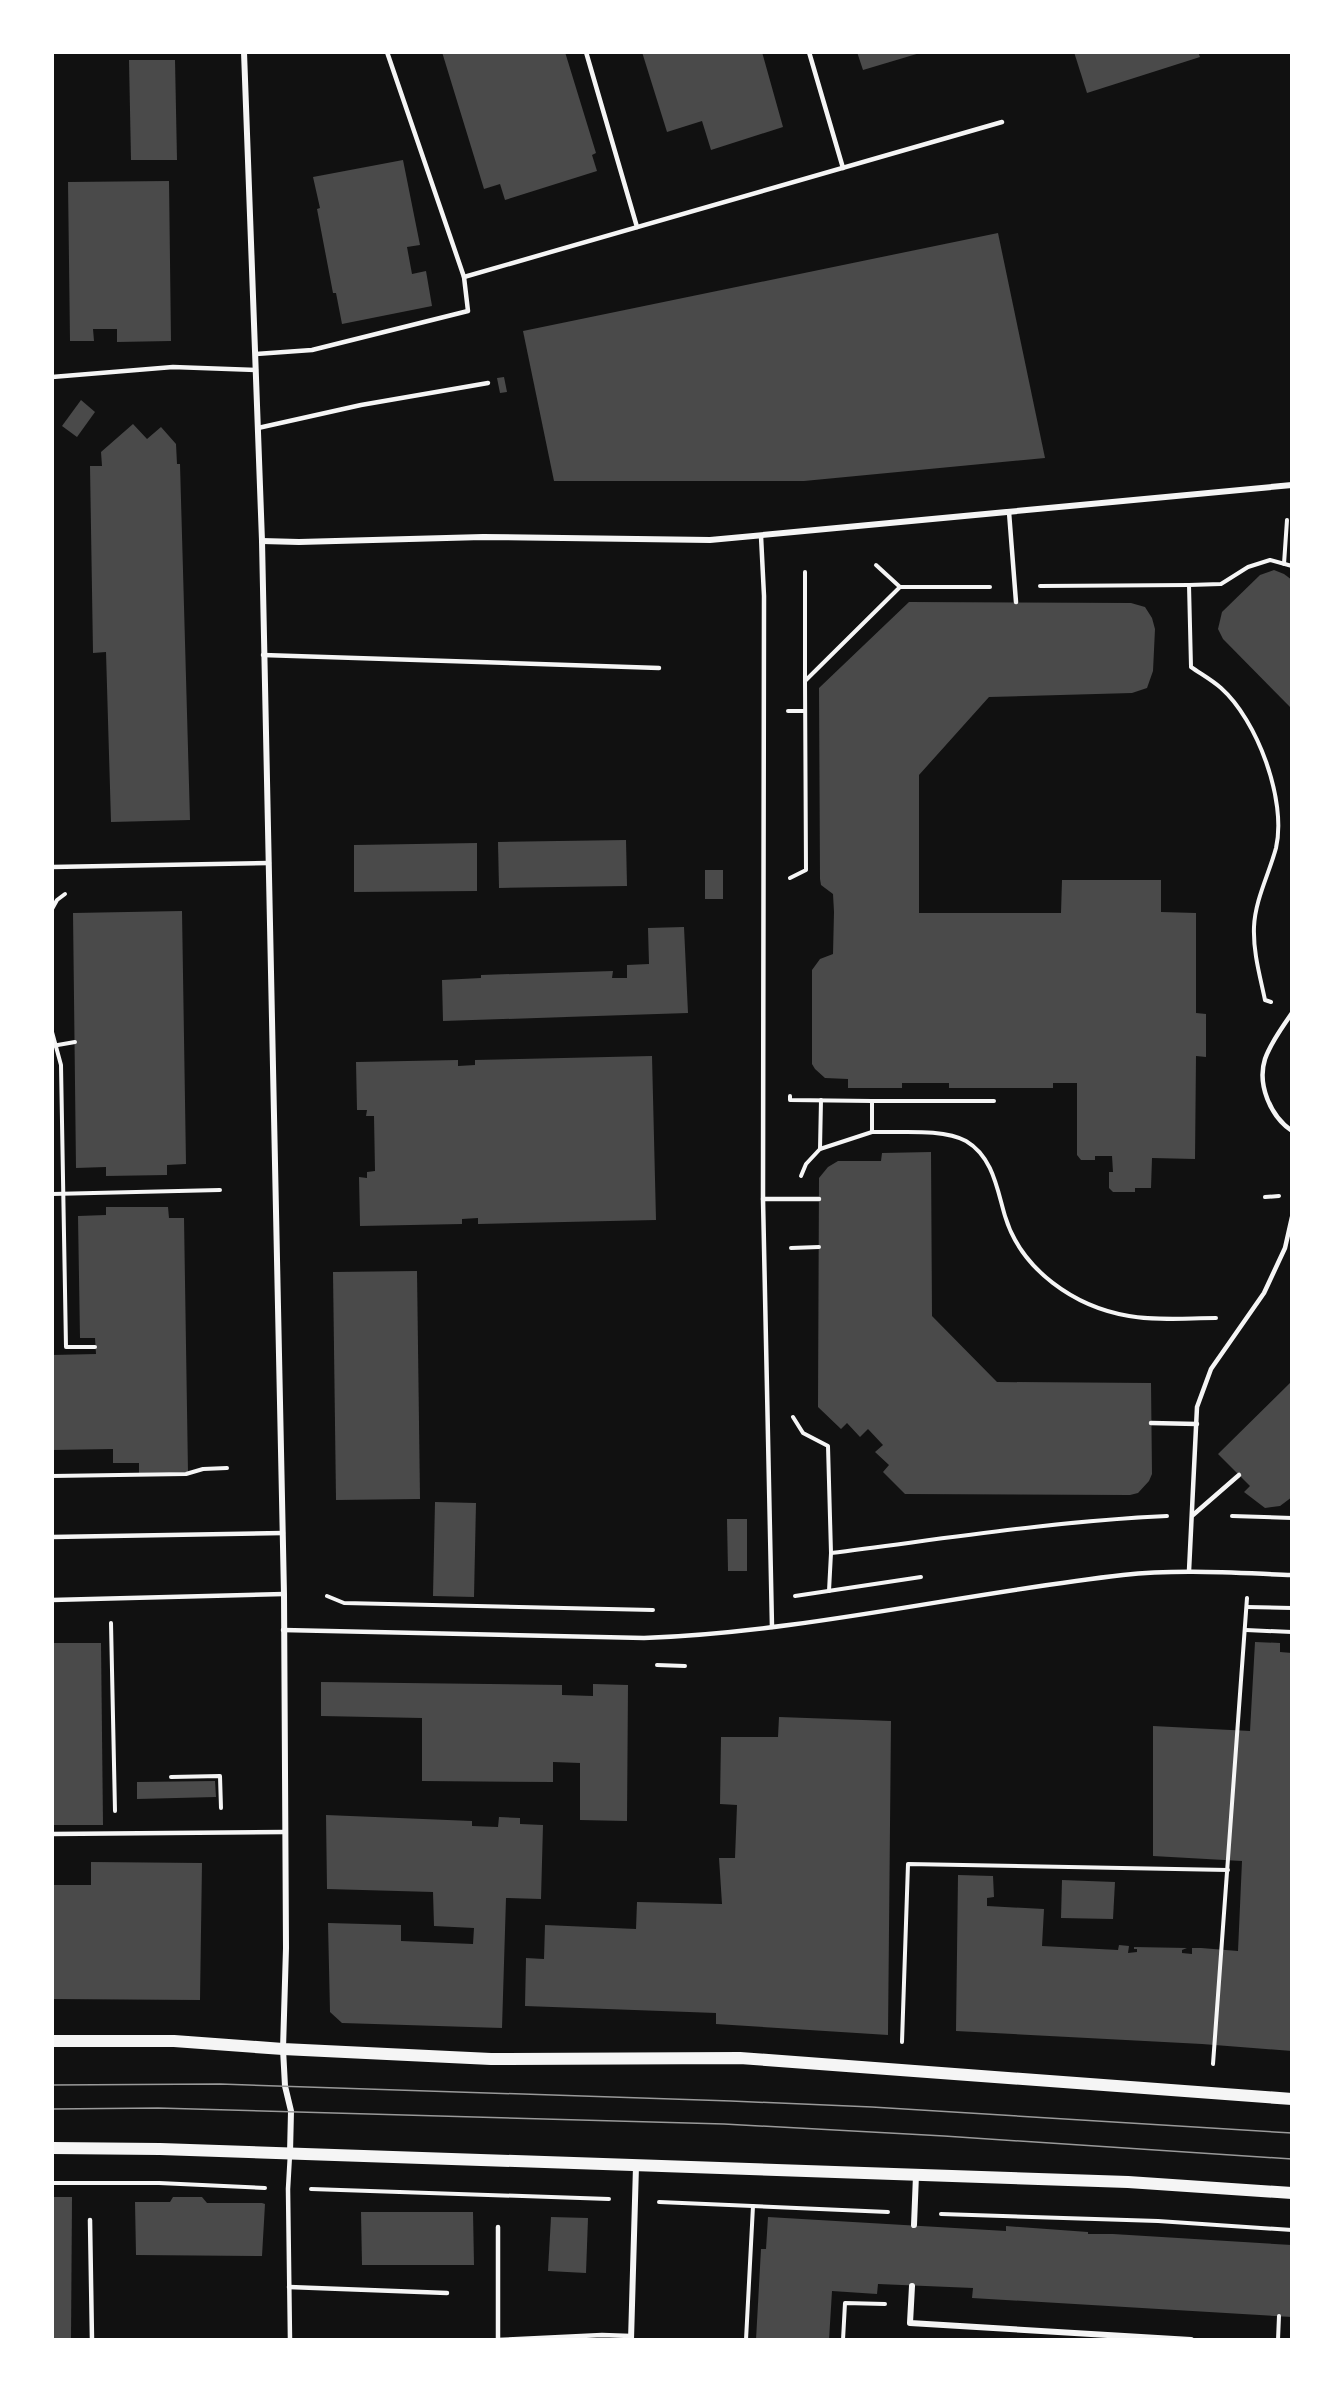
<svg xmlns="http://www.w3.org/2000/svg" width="1344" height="2392" viewBox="0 0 1344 2392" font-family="Lora,serif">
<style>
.building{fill:#4a4a4a}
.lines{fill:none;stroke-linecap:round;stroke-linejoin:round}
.path{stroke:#f5f5f5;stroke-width:4}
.service{stroke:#f5f5f5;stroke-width:4.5}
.minor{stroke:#f5f5f5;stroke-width:6}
.secondary{stroke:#f5f5f5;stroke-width:12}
.tram{stroke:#9a9a9a;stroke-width:1.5}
</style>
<rect width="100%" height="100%" fill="#111"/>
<g class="building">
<path d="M 442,52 L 565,52 L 596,153 L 592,155 L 597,171 L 505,200 L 500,184 L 484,189 Z"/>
<path d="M 642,52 L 762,52 L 783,127 L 711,150 L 702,121 L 667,132 Z"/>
<path d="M 857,52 L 920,52 L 920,53 L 863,70 Z"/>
<path d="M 1074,52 L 1198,52 L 1200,57 L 1087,93 Z"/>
<path d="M 129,60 L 175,60 L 177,160 L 131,160 Z"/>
<path d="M 403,160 L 420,245 L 407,247 L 412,274 L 426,271 L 432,306 L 342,324 L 336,293 L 333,293 L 317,209 L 320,208 L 313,177 Z"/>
<path d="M 169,181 L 171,341 L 117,342 L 117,329 L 93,329 L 94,341 L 70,341 L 68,182 Z"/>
<path d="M 998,233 L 1045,458 L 804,481 L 554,481 L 523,331 Z"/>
<path d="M 504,377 L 507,392 L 500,393 L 497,378 Z"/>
<path d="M 81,400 L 95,412 L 77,437 L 62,426 Z"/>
<path d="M 133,424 L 147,439 L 161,427 L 176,444 L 177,464 L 180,464 L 190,820 L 111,822 L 106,652 L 93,653 L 90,466 L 102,466 L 101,452 Z"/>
<path d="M 1274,570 L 1284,574 L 1292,580 L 1292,709 L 1223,639 L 1218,629 L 1222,612 L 1260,575 Z"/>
<path d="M 909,602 L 1131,603 L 1145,607 L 1152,618 L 1155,629 L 1153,671 L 1147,688 L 1132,693 L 989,697 L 919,775 L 919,913 L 1061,913 L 1062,880 L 1161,880 L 1161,912 L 1196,913 L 1196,1013 L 1206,1014 L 1206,1057 L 1196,1056 L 1195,1159 L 1152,1158 L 1151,1188 L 1135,1188 L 1135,1192 L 1113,1192 L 1109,1188 L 1109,1172 L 1113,1172 L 1112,1156 L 1095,1156 L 1095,1160 L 1081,1160 L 1077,1155 L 1077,1083 L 1053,1083 L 1053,1088 L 949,1088 L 949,1083 L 902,1083 L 902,1088 L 848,1088 L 848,1079 L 825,1078 L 815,1069 L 812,1064 L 812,970 L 820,959 L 833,954 L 834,912 L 833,894 L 821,885 L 820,879 L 819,688 Z"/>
<path d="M 626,840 L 627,886 L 499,888 L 498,842 Z"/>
<path d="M 477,843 L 477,891 L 354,892 L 354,845 Z"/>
<rect x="705" y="870" width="18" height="29"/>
<path d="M 182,911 L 186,1164 L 167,1165 L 167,1175 L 106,1176 L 106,1167 L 76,1168 L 73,913 Z"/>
<path d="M 684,927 L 688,1013 L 443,1021 L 442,980 L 481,978 L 481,975 L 613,971 L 612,978 L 627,978 L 627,965 L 649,964 L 648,928 Z"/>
<path d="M 652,1056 L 656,1220 L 478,1224 L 478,1218 L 462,1219 L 462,1224 L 360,1226 L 359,1177 L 367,1178 L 367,1172 L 375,1171 L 374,1116 L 366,1116 L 367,1110 L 357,1110 L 356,1062 L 458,1060 L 458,1066 L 475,1065 L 475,1060 Z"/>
<path d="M 931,1152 L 932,1316 L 997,1382 L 1151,1383 L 1152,1474 L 1149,1481 L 1138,1493 L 1130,1495 L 905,1494 L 883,1472 L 889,1465 L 875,1452 L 883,1445 L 868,1429 L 860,1437 L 847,1423 L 841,1429 L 818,1407 L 819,1178 L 828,1167 L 838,1161 L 881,1161 L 882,1153 Z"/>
<path d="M 106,1207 L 168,1207 L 169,1218 L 184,1218 L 188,1472 L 139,1473 L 139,1463 L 113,1463 L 113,1449 L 52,1450 L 52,1355 L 96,1354 L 95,1338 L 80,1338 L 78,1216 L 106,1215 Z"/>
<path d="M 417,1271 L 420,1499 L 336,1500 L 333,1272 Z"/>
<path d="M 1292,1381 L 1292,1497 L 1280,1506 L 1265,1508 L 1244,1492 L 1250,1486 L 1218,1454 Z"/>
<path d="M 435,1502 L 476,1503 L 474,1597 L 433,1596 Z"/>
<path d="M 727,1519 L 747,1519 L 747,1571 L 728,1571 Z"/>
<path d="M 1255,1642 L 1280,1643 L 1280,1652 L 1292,1653 L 1292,2051 L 1202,2044 L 956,2031 L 958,1875 L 993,1876 L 994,1897 L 987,1898 L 987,1906 L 1044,1909 L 1042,1946 L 1118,1950 L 1119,1945 L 1129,1946 L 1128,1953 L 1137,1952 L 1137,1949 L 1134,1949 L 1134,1947 L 1187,1948 L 1182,1950 L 1182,1953 L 1192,1954 L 1192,1948 L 1201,1948 L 1238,1951 L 1242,1861 L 1153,1856 L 1153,1726 L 1250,1731 Z"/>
<path d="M 52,1643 L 101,1643 L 103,1825 L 52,1825 Z"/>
<path d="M 321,1682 L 562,1685 L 562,1695 L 593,1696 L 593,1684 L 628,1685 L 627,1821 L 580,1820 L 580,1763 L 553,1762 L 553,1782 L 422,1781 L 422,1718 L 321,1716 Z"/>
<path d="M 779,1717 L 891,1721 L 888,2035 L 716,2024 L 716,2013 L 525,2006 L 526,1958 L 544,1959 L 545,1925 L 636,1929 L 637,1902 L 722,1904 L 719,1858 L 735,1858 L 737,1805 L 720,1804 L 721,1737 L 778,1737 Z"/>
<path d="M 215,1781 L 216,1797 L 137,1799 L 137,1782 Z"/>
<path d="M 326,1815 L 472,1821 L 472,1826 L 498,1827 L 499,1817 L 520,1818 L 520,1824 L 543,1825 L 541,1899 L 506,1898 L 502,2028 L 342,2023 L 330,2012 L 328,1923 L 401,1925 L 401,1941 L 473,1944 L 474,1928 L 434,1926 L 433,1892 L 327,1889 Z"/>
<path d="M 91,1862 L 202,1863 L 200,2000 L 52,1999 L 52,1885 L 91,1885 Z"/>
<path d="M 1062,1880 L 1115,1882 L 1113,1919 L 1061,1918 Z"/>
<path d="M 52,2197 L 72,2197 L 71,2340 L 52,2340 Z"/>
<path d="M 173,2197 L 202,2197 L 207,2203 L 262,2203 L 265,2204 L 262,2256 L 136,2255 L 135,2202 L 170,2202 Z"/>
<path d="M 361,2212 L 473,2212 L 474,2265 L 362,2265 Z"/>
<path d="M 551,2217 L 588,2218 L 586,2273 L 548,2271 Z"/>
<path d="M 768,2217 L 1006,2231 L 1006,2226 L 1088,2232 L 1088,2234 L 1113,2234 L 1292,2245 L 1292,2317 L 972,2298 L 973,2288 L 878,2284 L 877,2294 L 832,2291 L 829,2340 L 756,2340 L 761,2249 L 766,2249 Z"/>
</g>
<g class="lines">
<g class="path">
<path d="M 1284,564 L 1287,520"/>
<path d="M 876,565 L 900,587"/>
<path d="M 805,572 L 805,681"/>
<path d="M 1040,586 L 1189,585"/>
<path d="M 788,711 L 805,711"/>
<path d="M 790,878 L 806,870 L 805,681 L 900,587 L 990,587"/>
<path d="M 52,909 L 57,900 L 65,894"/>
<path d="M 1271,1002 L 1265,1000 C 1260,976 1253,952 1254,927 C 1255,900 1269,874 1276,848 C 1287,800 1257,720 1221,688 C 1212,680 1201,674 1191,667 L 1189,585 L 1221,584 L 1248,567 L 1270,560 L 1292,566"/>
<path d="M 52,1032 L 61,1065 L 66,1347 L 95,1347"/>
<path d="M 52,1046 L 75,1042"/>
<path d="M 790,1096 L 790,1100 L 872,1101"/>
<path d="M 872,1132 C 899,1133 943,1128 966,1141 C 993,1157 997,1189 1005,1216 C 1021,1270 1075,1307 1129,1316 C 1157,1321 1188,1318 1216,1318"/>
<path d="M 820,1149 L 872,1132 L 872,1101 L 994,1101"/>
<path d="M 801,1176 L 806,1164 L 820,1149 L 821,1100"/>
<path d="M 52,1194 L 220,1190"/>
<path d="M 1265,1197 L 1279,1196"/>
<path d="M 791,1248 L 819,1247"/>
<path d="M 793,1417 L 803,1433 L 828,1446 L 831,1553 L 829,1591"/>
<path d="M 52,1476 L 186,1474 L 203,1469 L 227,1468"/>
<path d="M 1232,1516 L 1292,1518"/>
<path d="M 831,1553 C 943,1539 1055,1521 1167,1516"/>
<path d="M 327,1596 L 344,1603 L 653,1610"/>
<path d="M 795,1596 L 921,1577"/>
<path d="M 1247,1607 L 1292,1608"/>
<path d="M 111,1623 L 115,1811"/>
<path d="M 1246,1630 L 1292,1632"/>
<path d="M 657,1665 L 685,1666"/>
<path d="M 171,1777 L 220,1776 L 221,1808"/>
<path d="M 902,2042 L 908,1864 L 1228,1870"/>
<path d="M 1213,2064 L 1247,1598"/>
<path d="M 52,2183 L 159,2183 L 265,2188"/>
<path d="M 311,2189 L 609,2199"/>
<path d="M 659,2202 L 888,2212"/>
<path d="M 941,2214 L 1158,2221 L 1292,2230"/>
<path d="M 746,2340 L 753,2206"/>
<path d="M 843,2340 L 845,2303 L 885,2304"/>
<path d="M 1278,2340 L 1279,2316"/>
</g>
<g class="service">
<path d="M 586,52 L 637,227"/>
<path d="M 809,52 L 843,168"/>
<path d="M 464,277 L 1002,122"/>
<path d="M 256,354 L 312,350 L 468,311 L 464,277 L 387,52"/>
<path d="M 52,377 L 173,367 L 256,370"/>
<path d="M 258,428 L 361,405 L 488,383"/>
<path d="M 1009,512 L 1016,602"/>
<path d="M 761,536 L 764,596 L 763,1199 L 772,1627"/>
<path d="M 263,655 L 659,668"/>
<path d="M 52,867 L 269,863"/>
<path d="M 1292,1013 C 1282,1028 1271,1042 1265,1059 C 1257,1084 1270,1116 1292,1131"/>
<path d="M 763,1199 L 819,1199"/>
<path d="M 1151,1423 L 1197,1424"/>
<path d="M 1193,1515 L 1239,1475"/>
<path d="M 52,1537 L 283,1533"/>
<path d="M 1189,1571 L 1197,1407 L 1211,1369 L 1264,1293 L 1285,1248 L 1292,1217"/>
<path d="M 52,1600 L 284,1594"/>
<path d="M 283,1630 L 644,1638 C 805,1632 963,1593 1123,1575 C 1179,1569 1235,1573 1292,1575"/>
<path d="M 52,1834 L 285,1832"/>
<path d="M 90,2220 L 92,2340"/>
<path d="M 498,2227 L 498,2339"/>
<path d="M 289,2287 L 447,2293"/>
<path d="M 290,2340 L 288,2189 L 290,2154"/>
<path d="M 498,2340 L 602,2335 L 631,2336"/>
</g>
<g class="minor">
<path d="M 244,52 L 262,541 L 284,1594 L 286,1948 L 283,2049 L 285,2086 L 291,2111 L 290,2153"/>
<path d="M 262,541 L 299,542 L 483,537 L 710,540 L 1292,485"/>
<path d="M 914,2225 L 916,2175"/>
<path d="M 912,2286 L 910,2323 L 1191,2340"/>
<path d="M 631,2340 L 636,2166"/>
</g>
<g class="secondary">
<path d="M 52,2041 L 174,2041 L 283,2049 L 491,2059 L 740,2058 L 1292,2099"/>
<path d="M 52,2148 L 160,2149 L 1128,2182 L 1292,2193"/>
</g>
<g class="tram">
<path d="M 52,2085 L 220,2084 L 731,2101 L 872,2107 L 1292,2133"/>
<path d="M 52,2109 L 158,2108 L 724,2124 L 944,2136 L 1292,2159"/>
</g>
</g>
<rect width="1344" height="2392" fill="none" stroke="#ffffff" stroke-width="108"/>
</svg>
